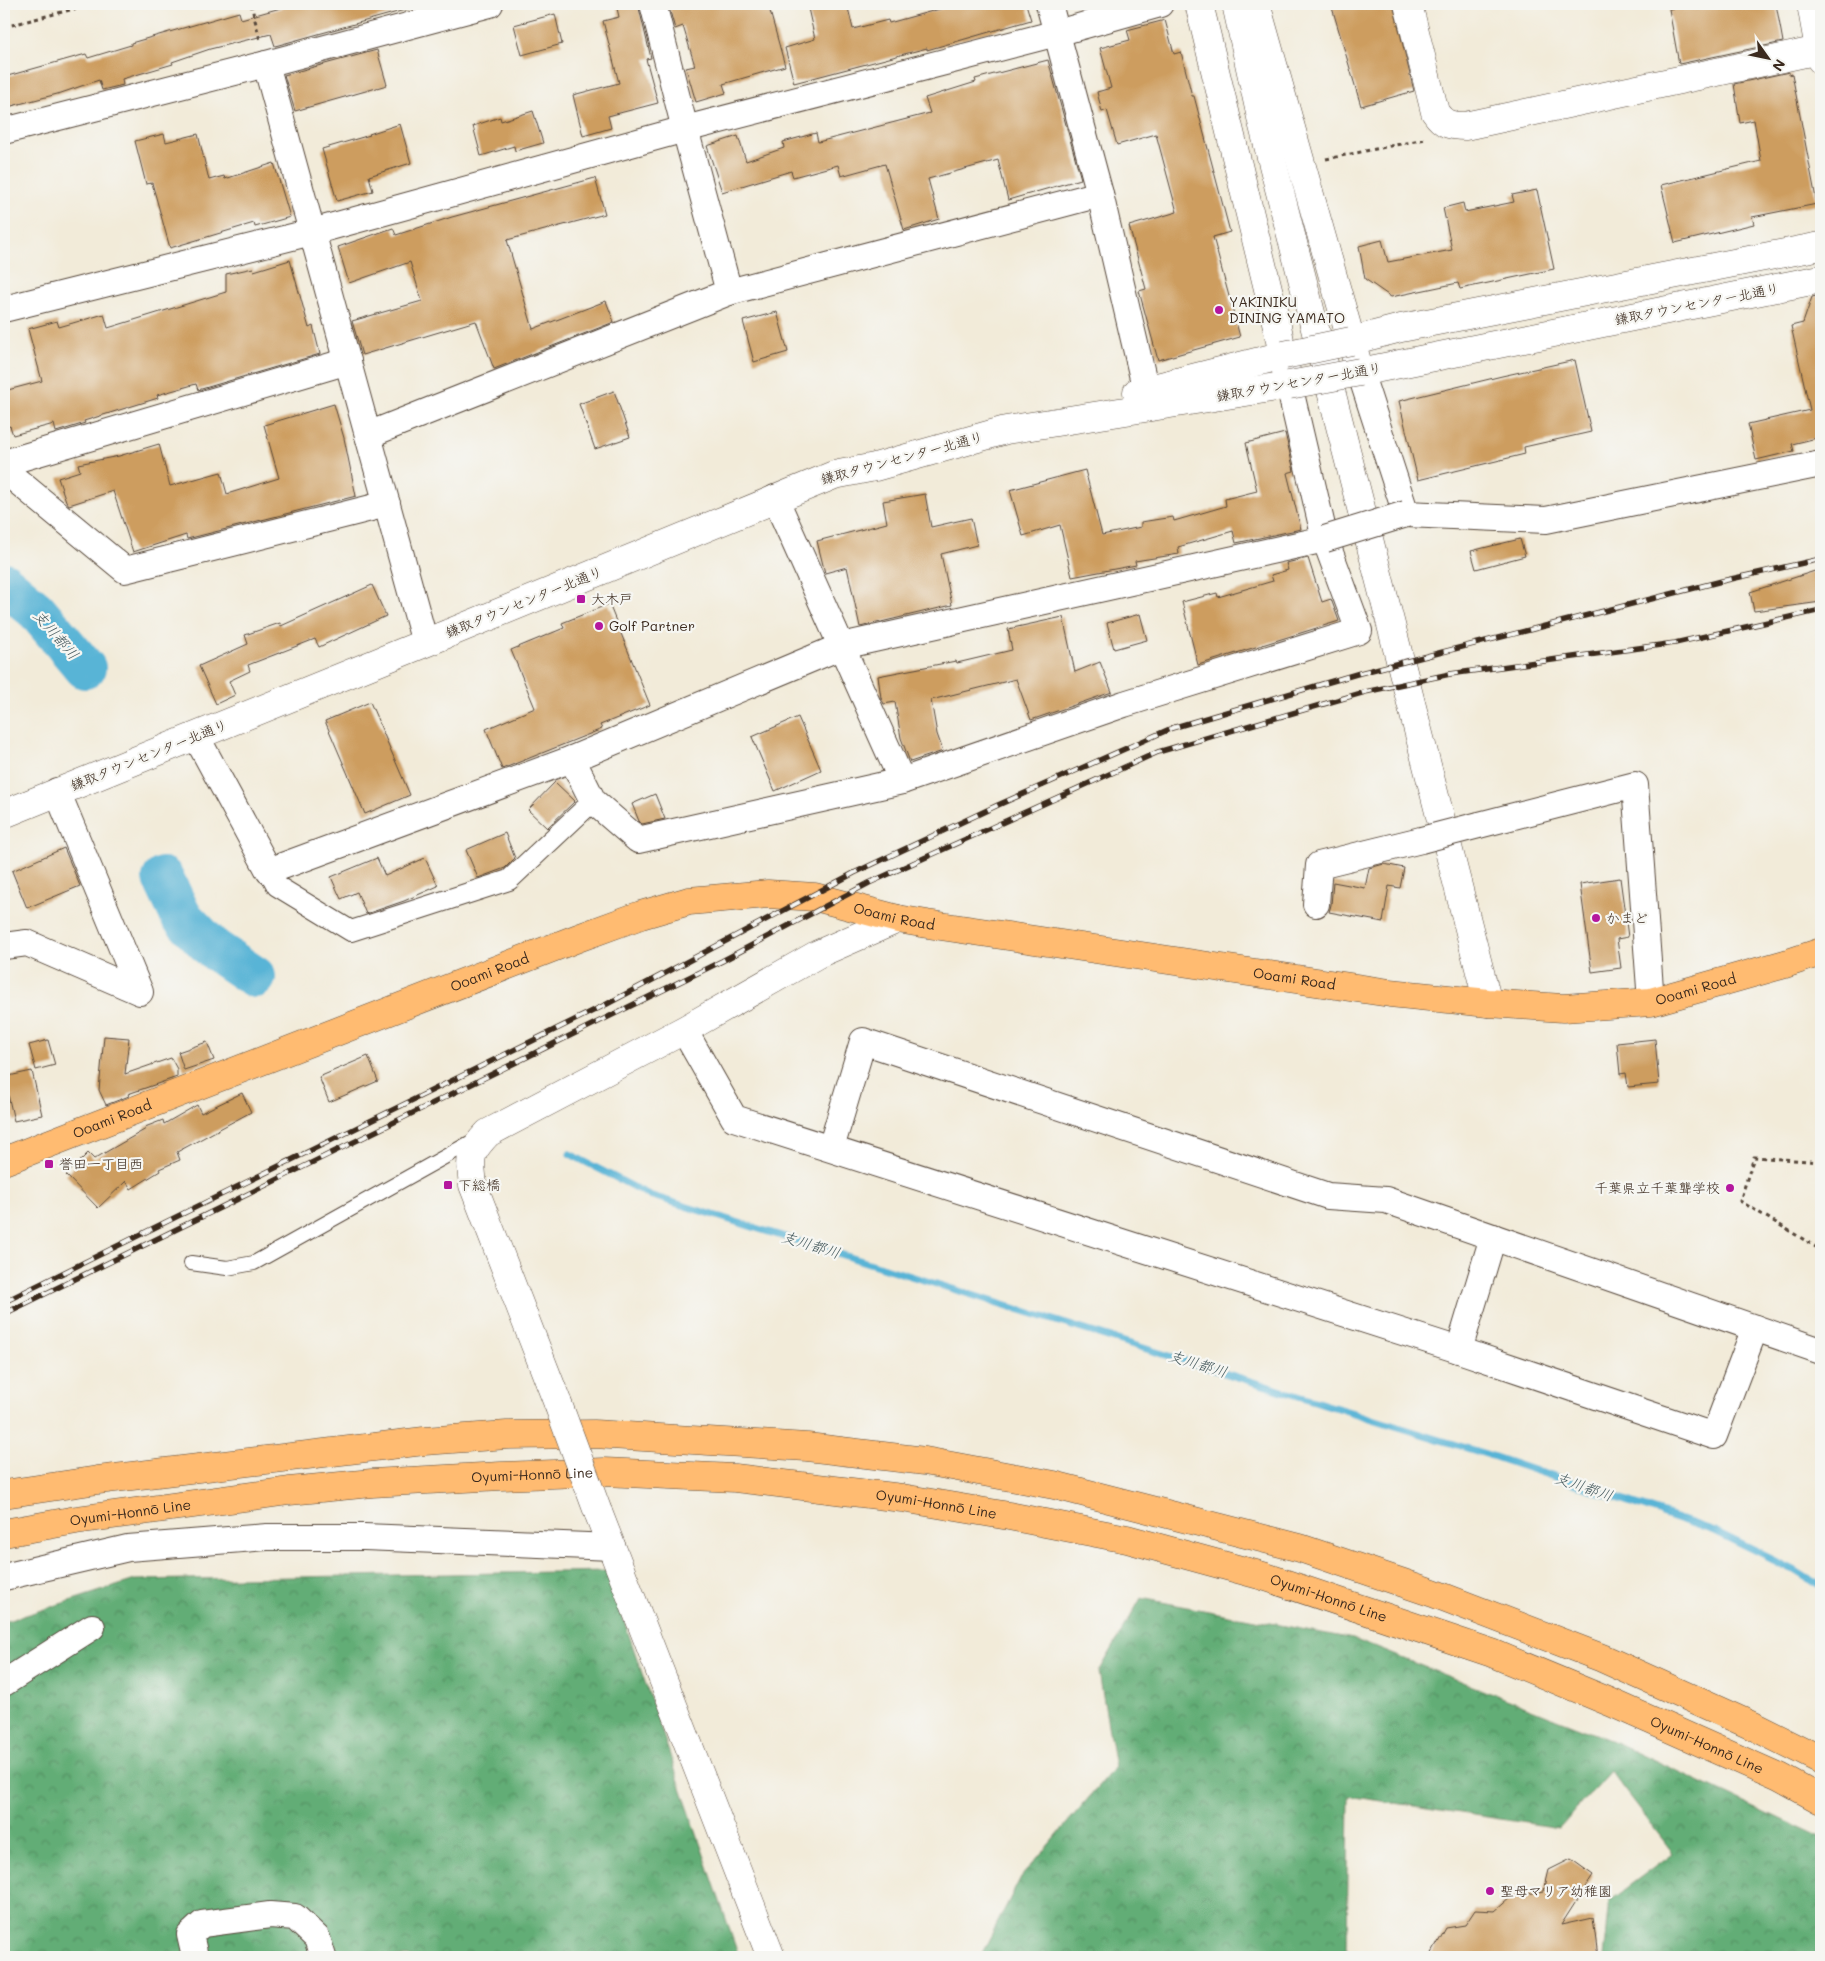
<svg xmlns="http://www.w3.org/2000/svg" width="1825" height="1961" viewBox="0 0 1825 1961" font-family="Mali,'Klee One',sans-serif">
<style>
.forest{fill:url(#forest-crowns);stroke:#4e6c4a}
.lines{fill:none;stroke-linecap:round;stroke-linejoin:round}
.stream{stroke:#59b4d6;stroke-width:7}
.river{stroke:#59b4d6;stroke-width:42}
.building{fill:#cd9d5f}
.service-casing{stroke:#56473a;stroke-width:16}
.pedestrian-casing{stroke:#56473a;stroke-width:22}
.minor-casing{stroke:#56473a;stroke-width:28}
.tertiary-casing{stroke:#56473a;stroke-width:29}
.primary-casing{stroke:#56473a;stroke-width:29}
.path{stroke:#56473a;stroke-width:3;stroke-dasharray:4 4;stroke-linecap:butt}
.service{stroke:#fff;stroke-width:14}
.pedestrian{stroke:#fff;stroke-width:20}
.minor{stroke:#fff;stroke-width:26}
.tertiary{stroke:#fff;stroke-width:28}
.primary{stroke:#ffbb71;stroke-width:28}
.rail-casing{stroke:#3b2a1e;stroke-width:5.5}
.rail{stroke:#f6f6f2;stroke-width:4;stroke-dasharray:11;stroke-linecap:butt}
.minor-bridge-casing{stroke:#56473a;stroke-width:28;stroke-linecap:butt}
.tertiary-bridge-casing{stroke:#56473a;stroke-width:29;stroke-linecap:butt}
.minor-bridge{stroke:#fff;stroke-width:26}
.tertiary-bridge{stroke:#fff;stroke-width:28}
.poi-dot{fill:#b5179e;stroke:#f6f6f2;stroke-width:2}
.labels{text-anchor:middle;stroke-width:4.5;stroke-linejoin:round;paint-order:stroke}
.poi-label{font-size:14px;fill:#3b2a1e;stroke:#f6f6f2;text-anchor:start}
.street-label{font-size:14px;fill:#3b2a1e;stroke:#f6f6f2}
.water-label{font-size:15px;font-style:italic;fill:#465a5e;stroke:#f6f6f2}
</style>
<defs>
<pattern id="forest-crowns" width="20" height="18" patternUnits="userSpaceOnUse" patternTransform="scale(1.25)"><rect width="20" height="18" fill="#62ad76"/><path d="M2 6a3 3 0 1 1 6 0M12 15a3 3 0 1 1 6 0" fill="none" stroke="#528d60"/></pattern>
</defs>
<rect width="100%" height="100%" fill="#f6f6f2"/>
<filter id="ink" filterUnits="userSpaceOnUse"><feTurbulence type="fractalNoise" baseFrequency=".02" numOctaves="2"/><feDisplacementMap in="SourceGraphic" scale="10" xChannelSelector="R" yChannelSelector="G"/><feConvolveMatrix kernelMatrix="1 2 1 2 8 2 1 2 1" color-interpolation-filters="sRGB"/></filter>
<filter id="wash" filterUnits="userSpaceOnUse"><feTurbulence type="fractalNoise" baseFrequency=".0096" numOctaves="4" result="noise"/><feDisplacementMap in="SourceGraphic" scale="20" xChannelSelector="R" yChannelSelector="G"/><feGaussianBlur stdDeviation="1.12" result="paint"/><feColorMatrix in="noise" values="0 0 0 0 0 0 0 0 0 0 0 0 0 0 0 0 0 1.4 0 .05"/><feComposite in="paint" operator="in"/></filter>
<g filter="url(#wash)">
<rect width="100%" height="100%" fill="#f2ebd9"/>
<g class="forest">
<path d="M 607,1571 L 739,1957 L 4,1957 L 4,1622 L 135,1580 Z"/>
<path d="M 1141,1598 L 1353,1639 L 1620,1744 L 1821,1838 L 1821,1957 L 1604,1957 L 1610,1900 L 1673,1853 L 1610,1771 L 1559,1828 L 1349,1796 L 1347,1952 L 1343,1957 L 980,1957 L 1021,1877 L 1115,1767 L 1099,1672 Z"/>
</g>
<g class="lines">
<path class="stream" d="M 570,1154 L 649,1195 L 1489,1455 L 1714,1531 L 1794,1570 L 1821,1587"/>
<g class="river">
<path d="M 4,583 L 36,610 L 85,668"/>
<path d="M 163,878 L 181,916 L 212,948 L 255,977"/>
</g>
</g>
<g id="blocks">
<g class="building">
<path d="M 295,4 L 411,4 L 412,8 L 275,46 L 271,34 L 210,49 L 172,62 L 173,64 L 122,79 L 123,85 L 102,90 L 99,80 L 61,93 L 4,108 L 4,77 L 86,54 L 88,58 L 131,45 L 131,43 L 239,12 L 241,19 Z"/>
<path d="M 616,4 L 638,4 L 651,58 L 646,59 L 658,103 L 608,116 L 611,128 L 583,136 L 573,95 L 619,83 L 603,21 L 619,17 Z"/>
<path d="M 668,4 L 768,4 L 785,66 L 723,84 L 726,93 L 696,102 L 686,68 L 695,66 L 683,26 L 675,29 Z"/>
<path d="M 807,4 L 847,4 L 853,29 L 888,20 L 889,23 L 958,4 L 1026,4 L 1031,20 L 927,50 L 927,48 L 794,83 L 785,48 L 815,39 Z"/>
<path d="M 1331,4 L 1393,4 L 1414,91 L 1361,106 Z"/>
<path d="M 1698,4 L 1776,4 L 1783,42 L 1679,64 L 1669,9 Z"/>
<path d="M 555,14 L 562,44 L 522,55 L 514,25 Z"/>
<path d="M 1165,20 L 1174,54 L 1181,52 L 1192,96 L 1194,96 L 1230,232 L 1213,237 L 1240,337 L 1158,360 L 1139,291 L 1146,289 L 1129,226 L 1177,212 L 1156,134 L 1117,145 L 1107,110 L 1102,112 L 1097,92 L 1111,88 L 1100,48 L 1130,40 L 1127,30 Z"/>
<path d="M 377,50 L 387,85 L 295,111 L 284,75 Z"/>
<path d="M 1048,60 L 1081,179 L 1008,200 L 998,160 L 928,179 L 939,219 L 904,230 L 885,164 L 841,176 L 838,165 L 793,177 L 791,171 L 722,192 L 707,146 L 738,136 L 746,161 L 784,148 L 783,142 L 816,133 L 818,142 L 930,113 L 925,98 L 976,82 L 975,79 Z"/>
<path d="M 1789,72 L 1789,75 L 1792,74 L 1817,204 L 1752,217 L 1754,224 L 1675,243 L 1661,185 L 1761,161 L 1754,120 L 1740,123 L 1734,84 Z"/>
<path d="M 533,111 L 543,143 L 515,151 L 514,146 L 481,156 L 473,126 L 500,117 L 501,121 Z"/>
<path d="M 400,124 L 411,163 L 369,176 L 373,191 L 337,201 L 322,149 L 370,135 L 369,134 Z"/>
<path d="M 164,134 L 166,142 L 198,134 L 209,180 L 224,176 L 225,179 L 274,163 L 290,217 L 255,227 L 254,223 L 170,248 L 152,183 L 146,184 L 135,141 Z"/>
<path d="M 595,178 L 605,214 L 507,240 L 533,329 L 606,301 L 614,322 L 494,369 L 476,321 L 362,355 L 352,321 L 422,301 L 410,262 L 349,283 L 338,247 L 393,228 L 396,235 L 452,217 Z"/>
<path d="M 1537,190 L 1554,269 L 1460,289 L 1458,283 L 1391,297 L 1365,279 L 1359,246 L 1382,240 L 1388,262 L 1452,250 L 1443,208 L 1463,203 L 1465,212 L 1514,202 L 1512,195 Z"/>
<path d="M 290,260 L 309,328 L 313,326 L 320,354 L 198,390 L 196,384 L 157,395 L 158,398 L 84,421 L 85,423 L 56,432 L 54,424 L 13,435 L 10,426 L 4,428 L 4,391 L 42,381 L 28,329 L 57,321 L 59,327 L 104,314 L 108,328 L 226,292 L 226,274 L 253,268 L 254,271 Z"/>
<path d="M 1821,295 L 1821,437 L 1792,444 L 1794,451 L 1756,460 L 1748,424 L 1810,410 L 1791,326 L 1803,323 L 1812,297 Z"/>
<path d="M 777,312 L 788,352 L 754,362 L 743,321 Z"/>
<path d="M 1575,360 L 1591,432 L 1524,447 L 1525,454 L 1418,480 L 1399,401 L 1502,376 Z"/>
<path d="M 614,391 L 630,437 L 595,449 L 579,404 Z"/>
<path d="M 334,404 L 344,438 L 356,496 L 187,539 L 186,535 L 133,552 L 113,491 L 69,505 L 66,501 L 58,478 L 80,471 L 78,464 L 119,456 L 159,444 L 170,486 L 221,472 L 227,494 L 279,478 L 264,425 Z"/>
<path d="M 1285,433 L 1294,471 L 1287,473 L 1301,529 L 1236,543 L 1233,531 L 1178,547 L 1179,554 L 1135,561 L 1136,565 L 1072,577 L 1060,525 L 1023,536 L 1010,490 L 1085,470 L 1102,535 L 1141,527 L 1141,522 L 1173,517 L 1174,521 L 1226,506 L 1225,499 L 1257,491 L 1246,443 Z"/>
<path d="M 925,494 L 931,527 L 971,518 L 977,545 L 941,554 L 952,605 L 860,627 L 847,567 L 825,573 L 817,541 L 887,523 L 883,501 Z"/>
<path d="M 1520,539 L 1525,556 L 1476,569 L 1471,551 Z"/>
<path d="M 1308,558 L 1322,602 L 1331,599 L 1339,621 L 1198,665 L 1182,602 L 1217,593 L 1218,597 L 1273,581 L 1271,575 L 1288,570 L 1286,563 Z"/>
<path d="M 1821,569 L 1821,602 L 1754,611 L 1750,592 Z"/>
<path d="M 372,585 L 386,616 L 319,647 L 315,639 L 248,665 L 250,671 L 229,681 L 235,695 L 216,704 L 199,666 L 248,644 L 245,635 L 280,623 L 281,626 Z"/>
<path d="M 609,604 L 650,705 L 600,725 L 602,729 L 502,769 L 486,729 L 535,708 L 511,650 L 564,628 L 562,623 Z"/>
<path d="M 1140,614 L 1147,640 L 1114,649 L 1107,623 Z"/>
<path d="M 1063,617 L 1075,672 L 1100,662 L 1112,692 L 1031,720 L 1016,679 L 931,700 L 937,734 L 943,751 L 910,762 L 901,738 L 895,702 L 884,704 L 881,698 L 878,676 L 956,661 L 957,663 L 1012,650 L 1008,629 Z"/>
<path d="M 370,702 L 410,795 L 365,814 L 325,721 Z"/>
<path d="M 798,717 L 821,770 L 775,791 L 752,737 Z"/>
<path d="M 555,782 L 575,801 L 547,828 L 528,810 Z"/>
<path d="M 655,794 L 665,819 L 642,824 L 639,821 L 632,804 Z"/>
<path d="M 505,833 L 515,858 L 505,868 L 478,878 L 466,850 Z"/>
<path d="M 64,848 L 80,886 L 27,908 L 12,871 Z"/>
<path d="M 377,858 L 385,876 L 425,858 L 438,886 L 404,901 L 366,914 L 357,892 L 341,899 L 331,877 Z"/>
<path d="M 1384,864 L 1404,868 L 1400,888 L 1389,886 L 1383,922 L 1329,912 L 1331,905 L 1333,882 L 1365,888 L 1369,868 Z"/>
<path d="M 1620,878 L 1628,937 L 1617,939 L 1621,968 L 1592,972 L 1580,884 Z"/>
<path d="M 104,1036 L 129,1038 L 125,1074 L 171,1058 L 177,1069 L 177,1077 L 128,1094 L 129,1096 L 106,1105 L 99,1090 Z"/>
<path d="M 1655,1039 L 1659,1084 L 1628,1087 L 1626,1073 L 1620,1074 L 1617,1043 Z"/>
<path d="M 48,1040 L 55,1065 L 36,1070 L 29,1045 Z"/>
<path d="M 207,1042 L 214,1060 L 184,1070 L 178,1052 Z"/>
<path d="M 368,1056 L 378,1081 L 329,1102 L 319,1077 Z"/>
<path d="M 32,1071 L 42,1115 L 14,1121 L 4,1077 Z"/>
<path d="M 242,1093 L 251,1112 L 177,1152 L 180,1160 L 159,1169 L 160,1171 L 131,1189 L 126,1181 L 98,1208 L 66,1175 L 88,1153 L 94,1159 L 146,1129 L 145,1127 L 163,1120 L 164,1124 L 197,1105 L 201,1113 Z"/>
<path d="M 1571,1859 L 1593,1875 L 1561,1925 L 1593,1918 L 1598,1957 L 1430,1957 L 1446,1928 L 1465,1925 L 1475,1910 L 1495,1911 L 1511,1897 L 1544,1891 L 1549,1870 Z"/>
</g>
</g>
</g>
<g filter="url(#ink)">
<use href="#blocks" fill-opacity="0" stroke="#56473a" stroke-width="1"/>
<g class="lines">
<g class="service-casing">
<path id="service" d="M 191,1263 L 227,1268 L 254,1263 L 475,1140"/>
</g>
<g class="pedestrian-casing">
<path id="pedestrian" d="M 269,871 L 277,886 L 351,931 L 509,880 L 593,801"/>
</g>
<g class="minor-casing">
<g id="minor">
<path d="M 1049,4 L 1100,194 L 1146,391"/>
<path d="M 266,64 L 425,643"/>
<path d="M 4,131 L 266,64 L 490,4"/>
<path d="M 729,292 L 1100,194"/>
<path d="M 4,309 L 312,232 L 685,129 L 1057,33 L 1160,4"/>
<path d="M 1360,372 L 1406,514 L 1546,520 L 1821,464"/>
<path d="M 368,435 L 729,292 L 685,129 L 653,4"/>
<path d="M 4,463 L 348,361"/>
<path d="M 4,470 L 125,570 L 387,504"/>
<path d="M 775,498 L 902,781"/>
<path d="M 196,736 L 269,871 L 572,759 L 842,646 L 1325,539"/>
<path d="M 572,759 L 593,801 L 638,840 L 902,781 L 1124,704 L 1359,631 L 1325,539 L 1289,385"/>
<path d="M 1479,825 L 1635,785 L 1651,1002"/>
<path d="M 1316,904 L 1319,865 L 1421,840"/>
<path d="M 4,946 L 27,943 L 140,992 L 57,791"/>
<path d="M 684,1030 L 734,1118 L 1459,1350 L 1714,1436 L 1755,1328"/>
<path d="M 831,1148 L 863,1041 L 1328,1196 L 1386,1200 L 1821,1351"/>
<path d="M 1459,1350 L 1493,1237"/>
<path d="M 4,1577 L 128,1548 L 267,1537 L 364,1537 L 612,1547"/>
<path d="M 4,1683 L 92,1627"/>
<path d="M 195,1957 L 190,1935 L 202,1924 L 270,1915 L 295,1917 L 317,1938 L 323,1957"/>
</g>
</g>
<g class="tertiary-casing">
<g id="tertiary">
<path d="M 1236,4 L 1262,122 L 1488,1003"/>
<path d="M 1256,4 L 1360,372 L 1821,279"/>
<path d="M 1408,4 L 1435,112 C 1443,124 1450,126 1465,126 L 1819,50"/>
<path d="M 1811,4 L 1821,60"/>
<path d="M 1351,341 L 1401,328 L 1821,246"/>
<path d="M 1137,392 L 1284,355"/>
<path d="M 4,814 L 425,643 L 834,475 L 875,467 L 1006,430 L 1289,385 L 1277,326 L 1199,4"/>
<path d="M 558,1404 L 473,1185 C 470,1157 468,1154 488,1133 L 684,1030 L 818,954 L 898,919"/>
<path d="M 598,1512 L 771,1957"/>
</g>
</g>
<g class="primary-casing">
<g id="primary">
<path id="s1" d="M 4,1161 L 578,938 L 641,915 L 689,901 L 768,894 L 815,897 L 898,919 L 927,924 L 1390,993 L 1488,1003 L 1563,1008 L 1651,1002 L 1785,964 L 1821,952"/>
<path d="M 4,1494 L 98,1480 L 424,1441 L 507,1435 L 594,1434 L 807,1447 L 925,1461 L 1054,1485 L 1300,1548 L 1433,1593 L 1602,1658 L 1757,1728 L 1821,1760"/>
<path id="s2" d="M 4,1533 L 76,1520 L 289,1491 L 372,1483 L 501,1476 L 604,1472 L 735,1478 L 902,1498 L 1009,1516 L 1127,1539 L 1263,1576 L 1492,1653 L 1610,1702 L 1779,1777 L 1821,1800"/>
</g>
</g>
<g class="path">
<path d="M 251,4 L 260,40"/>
<path d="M 4,27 L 93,4"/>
<path d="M 1326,159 L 1425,139"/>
<path d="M 1821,1162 L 1754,1157 L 1740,1201 L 1821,1250"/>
</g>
<use href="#service" class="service"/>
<use href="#pedestrian" class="pedestrian"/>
<use href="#minor" class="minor"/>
<use href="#tertiary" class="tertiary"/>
<use href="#primary" class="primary"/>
<g class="rail-casing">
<g id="rail">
<path d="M 4,1302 L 607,1004 L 854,873 L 998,805 L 1172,728 L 1360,673 L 1722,581 L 1821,559"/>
<path d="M 4,1314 L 722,961 L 869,883 L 1158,752 L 1365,692 L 1450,674 L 1675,643 L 1821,610"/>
</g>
</g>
<use href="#rail" class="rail"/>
<g class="minor-bridge-casing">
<g id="minor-bridge">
<path d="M 1325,539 L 1406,514"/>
<path d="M 1421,840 L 1479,825"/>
</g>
</g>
<g class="tertiary-bridge-casing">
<g id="tertiary-bridge">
<path d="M 1284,355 L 1351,341"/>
<path d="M 1289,385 L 1360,372"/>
<path d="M 558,1404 L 598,1512"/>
</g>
</g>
<use href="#minor-bridge" class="minor-bridge"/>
<use href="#tertiary-bridge" class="tertiary-bridge"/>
</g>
</g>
<g class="poi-dot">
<circle cx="1219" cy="310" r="5"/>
<rect x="576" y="594" width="10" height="10" rx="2.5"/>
<circle cx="599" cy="626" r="5"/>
<circle cx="1596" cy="918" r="5"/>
<rect x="44" y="1159" width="10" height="10" rx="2.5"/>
<rect x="443" y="1180" width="10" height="10" rx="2.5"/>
<circle cx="1730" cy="1188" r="5"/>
<circle cx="1490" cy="1891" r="5"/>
</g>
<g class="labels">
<g class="poi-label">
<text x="1229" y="307">YAKINIKU<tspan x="1229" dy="16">DINING YAMATO</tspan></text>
<text x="591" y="604">大木戸</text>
<text x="609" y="631">Golf Partner</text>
<text x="1606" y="923">かまど</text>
<text x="59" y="1169">誉田一丁目西</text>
<text x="458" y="1190">下総橋</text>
<text x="1720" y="1193" text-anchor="end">千葉県立千葉聾学校</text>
<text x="1500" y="1896">聖母マリア幼稚園</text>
</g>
<g class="street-label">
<text transform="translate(1697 304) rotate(-11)" y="5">鎌取タウンセンター北通り</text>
<text transform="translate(1299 382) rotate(-10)" y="5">鎌取タウンセンター北通り</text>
<text transform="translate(902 458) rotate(-15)" y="5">鎌取タウンセンター北通り</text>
<text transform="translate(524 602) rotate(-22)" y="5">鎌取タウンセンター北通り</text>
<text transform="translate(149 755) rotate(-22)" y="5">鎌取タウンセンター北通り</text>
<text dy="5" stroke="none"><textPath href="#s1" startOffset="941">Ooami Road</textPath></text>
<text dy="5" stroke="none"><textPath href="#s1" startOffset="521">Ooami Road</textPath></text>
<text dy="5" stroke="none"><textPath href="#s1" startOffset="1346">Ooami Road</textPath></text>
<text dy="5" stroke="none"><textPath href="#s1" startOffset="1751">Ooami Road</textPath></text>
<text dy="5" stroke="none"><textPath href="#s1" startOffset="116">Ooami Road</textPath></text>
<text dy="5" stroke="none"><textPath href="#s2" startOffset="532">Oyumi-Honnō Line</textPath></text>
<text dy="5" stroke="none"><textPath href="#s2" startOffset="938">Oyumi-Honnō Line</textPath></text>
<text dy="5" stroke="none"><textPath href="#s2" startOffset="128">Oyumi-Honnō Line</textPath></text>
<text dy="5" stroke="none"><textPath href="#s2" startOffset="1342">Oyumi-Honnō Line</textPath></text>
<text dy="5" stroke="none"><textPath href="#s2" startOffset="1748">Oyumi-Honnō Line</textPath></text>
</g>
<g class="water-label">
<text transform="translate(56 635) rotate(49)" y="5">支川都川</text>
<text transform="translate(811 1245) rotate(17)" y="5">支川都川</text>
<text transform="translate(1198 1364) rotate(17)" y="5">支川都川</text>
<text transform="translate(1584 1487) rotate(19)" y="5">支川都川</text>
</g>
</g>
<rect width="1825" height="1961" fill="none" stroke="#f6f6f2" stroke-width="20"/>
<g transform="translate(1768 58) rotate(123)" stroke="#f6f6f2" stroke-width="4" paint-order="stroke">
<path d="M0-4L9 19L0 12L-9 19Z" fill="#3b2a1e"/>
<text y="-8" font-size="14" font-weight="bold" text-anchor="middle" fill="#3b2a1e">N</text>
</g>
</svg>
